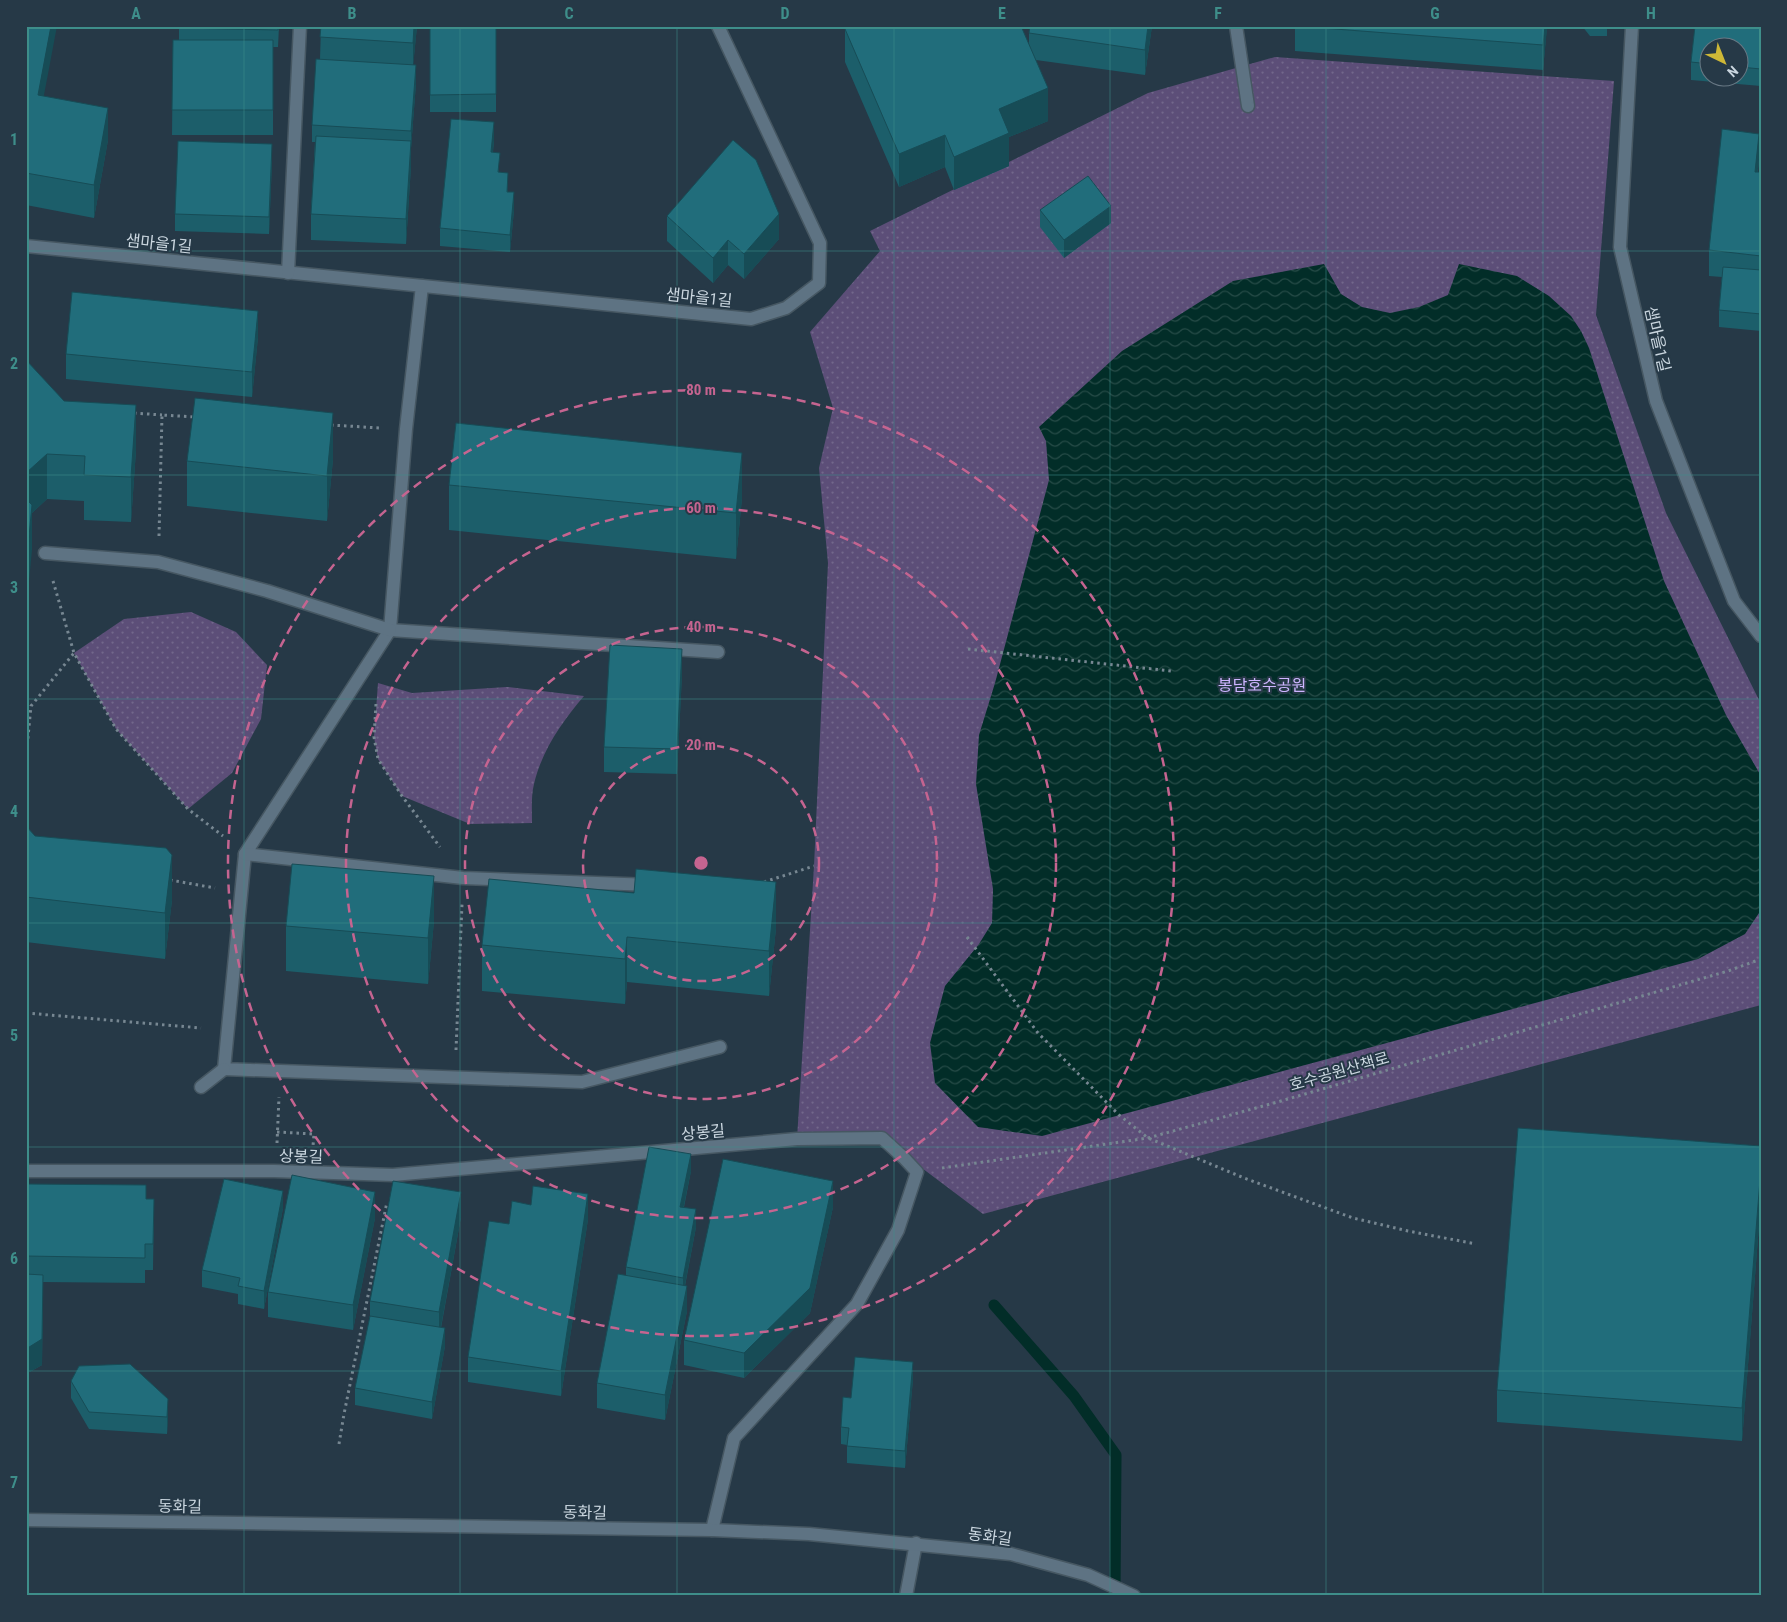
<svg xmlns="http://www.w3.org/2000/svg" width="1787" height="1622" viewBox="0 0 1787 1622" font-family="'Roboto Condensed','Noto Sans KR',sans-serif">
<style>
.grass{fill:url(#grass-dots)}
.water{fill:url(#water-waves)}
.lines{fill:none;stroke-linecap:round;stroke-linejoin:round}
.stream{stroke:#022d28;stroke-width:11}
.service-casing{stroke:#465762;stroke-width:15}
.pedestrian-casing{stroke:#465762;stroke-width:15}
.minor-casing{stroke:#465762;stroke-width:15}
.tertiary-casing{stroke:#465762;stroke-width:15}
.path{stroke:#778792;stroke-width:3;stroke-dasharray:2.5 4;stroke-linecap:butt}
.service{stroke:#5e7383;stroke-width:12}
.pedestrian{stroke:#5e7383;stroke-width:12}
.minor{stroke:#5e7383;stroke-width:12}
.tertiary{stroke:#5e7383;stroke-width:12}
.wall{fill:#1c5e6a;fill-rule:evenodd}
.shaded-wall{fill:#174c56}
.building{fill:#216d7b;stroke:#174c56}
.grid{fill:none;stroke:#3e8e8a;stroke-width:1;stroke-opacity:0.55}
.ring{fill:none;stroke:#c56490;stroke-width:2.5;stroke-dasharray:9 6}
.labels{text-anchor:middle;stroke-width:4;stroke-linejoin:round;paint-order:stroke}
.street-label{font-size:16px;fill:#cad6df;stroke:#263947}
.park-label{font-size:16px;fill:#cdb5ff;stroke:#263947}
.centre{fill:#c56490;stroke:#263947;stroke-width:2.5}
.ring-label{font-size:15px;text-anchor:middle;font-weight:bold;fill:#c56490;stroke:#263947;stroke-width:4;stroke-linejoin:round;paint-order:stroke}
.neatline{fill:none;stroke:#3e8e8a;stroke-width:2}
.grid-label{font-size:16px;text-anchor:middle;font-weight:bold;fill:#3e8e8a}
</style>
<defs>
<pattern id="grass-dots" width="8" height="8" patternUnits="userSpaceOnUse" patternTransform="scale(1.25)"><rect width="8" height="8" fill="#5c4e78"/><path d="M2 2h.1M6 6h.1" fill="none" stroke="#72678b" stroke-width="1.8" stroke-linecap="round"/></pattern>
<pattern id="water-waves" width="16" height="10" patternUnits="userSpaceOnUse" patternTransform="scale(1.25)"><rect width="16" height="10" fill="#022d28"/><path d="M0 5q4-4 8 0t8 0" fill="none" stroke="#264b47"/></pattern>
</defs>
<rect width="100%" height="100%" fill="#263947"/>
<g class="grass">
<path d="M 1275,57 L 1614,81 L 1596,315 L 1666,513 L 1761,704 L 1761,1005 L 983,1214 L 882,1138 L 797,1139 L 814,866 L 828,563 L 819,468 L 833,408 L 810,332 L 880,251 L 870,231 L 1148,93 Z"/>
<path d="M 191,612 L 236,632 L 267,665 L 261,719 L 232,773 L 188,809 L 116,729 L 74,653 L 124,619 Z"/>
<path d="M 378,683 L 412,693 L 507,687 L 584,696 C 562,722 542,750 534,784 C 531,796 532,810 532,823 L 470,824 L 402,796 L 378,759 L 374,737 Z"/>
</g>
<path class="water" d="M 1324,264 L 1341,294 L 1362,307 L 1390,313 L 1419,307 L 1448,295 L 1459,264 L 1517,276 L 1549,296 L 1571,316 L 1581,331 L 1589,348 L 1664,581 L 1726,715 L 1761,776 L 1761,910 L 1745,934 L 1698,959 L 1042,1136 L 978,1127 L 935,1083 L 930,1043 L 945,986 L 979,944 L 992,923 L 993,889 L 976,784 L 979,735 L 995,683 L 1049,480 L 1046,441 L 1039,427 L 1122,351 L 1233,281 Z"/>
<g class="lines">
<path class="stream" d="M 994,1305 L 1074,1396 L 1116,1455 L 1115,1596"/>
<g class="service-casing">
<g id="service">
<path d="M 1236,26 L 1248,106"/>
<path d="M 1632,26 L 1620,247 L 1656,401 L 1734,601 L 1761,636"/>
<path d="M 422,286 L 406,429 L 390,630 L 245,854 L 224,1069 L 582,1082 L 720,1047"/>
<path d="M 390,630 L 718,652"/>
<path d="M 201,1087 L 224,1069"/>
</g>
</g>
<g class="pedestrian-casing">
<g id="pedestrian">
<path d="M 45,553 L 158,562 L 267,591 L 390,630"/>
<path d="M 245,854 L 463,878 L 652,885"/>
</g>
</g>
<g class="minor-casing">
<g id="minor">
<path d="M 26,246 L 751,319 L 786,308 L 819,283 L 820,243 L 718,26"/>
<path d="M 288,273 L 300,26"/>
<path d="M 26,1171 L 274,1171 L 393,1175 L 797,1139 L 882,1138 L 904,1158 L 917,1172 L 898,1230 L 857,1304 L 734,1438 L 712,1530"/>
<path d="M 906,1596 L 916,1543"/>
</g>
</g>
<g class="tertiary-casing">
<path id="tertiary" d="M 26,1520 L 712,1530 L 809,1534 L 1011,1554 L 1088,1575 L 1134,1596"/>
</g>
<g class="path">
<path d="M 134,413 L 162,415"/>
<path d="M 331,425 L 380,428"/>
<path d="M 159,536 L 162,415 L 195,417"/>
<path d="M 53,581 L 74,653 L 116,729 L 188,809 L 223,836"/>
<path d="M 968,649 L 1171,671"/>
<path d="M 376,704 L 374,737 L 378,759 L 402,796 L 440,847"/>
<path d="M 26,758 L 31,706 L 74,653"/>
<path d="M 170,880 L 215,888"/>
<path d="M 764,882 L 814,866"/>
<path d="M 967,937 L 1038,1033 L 1119,1115 L 1148,1138 L 1244,1178 L 1353,1218 L 1408,1231 L 1476,1244"/>
<path d="M 26,1013 L 201,1028"/>
<path d="M 456,1050 L 462,904"/>
<path d="M 277,1132 L 314,1134 L 313,1146"/>
<path d="M 277,1143 L 279,1097"/>
<path d="M 942,1168 L 1148,1138 L 1281,1101 L 1728,971 L 1761,959"/>
<path d="M 339,1444 L 344,1414 L 387,1202"/>
</g>
<use href="#service" class="service"/>
<use href="#pedestrian" class="pedestrian"/>
<use href="#minor" class="minor"/>
<use href="#tertiary" class="tertiary"/>
</g>
<g class="wall">
<path d="M 26,26 L 44,96 L 108,140 L 94,218 L 26,205 Z"/>
<path d="M 179,26 L 279,26 L 278,47 L 273,47 L 273,135 L 172,135 L 173,40 L 179,40 Z"/>
<path d="M 321,26 L 417,26 L 413,65 L 416,83 L 411,148 L 411,166 L 406,244 L 311,240 L 311,214 L 315,142 L 312,142 L 312,125 L 320,59 Z"/>
<rect x="430" y="26" width="66" height="86"/>
<path d="M 1030,26 L 1152,26 L 1145,75 L 1036,60 L 1048,121 L 1009,137 L 1009,166 L 954,190 L 945,167 L 899,187 L 845,62 L 845,29 L 1029,44 L 1029,33 Z"/>
<path d="M 1295,26 L 1547,26 L 1543,70 L 1295,51 Z"/>
<path d="M 1582,26 L 1607,26 L 1607,36 L 1590,36 Z"/>
<path d="M 1695,26 L 1761,26 L 1761,86 L 1691,80 L 1691,62 ZM 1710,48 L 1740,48 L 1740,78 L 1710,78 Z"/>
<path d="M 494,140 L 493,152 L 499,172 L 508,192 L 514,210 L 510,252 L 440,246 L 440,228 Z"/>
<path d="M 1759,159 L 1758,172 L 1761,172 L 1761,331 L 1719,327 L 1719,310 L 1722,277 L 1709,276 L 1709,250 Z"/>
<path d="M 272,161 L 269,234 L 175,231 L 175,214 Z"/>
<path d="M 1040,210 L 1111,223 L 1064,258 L 1040,227 Z"/>
<path d="M 667,216 L 779,239 L 744,279 L 728,265 L 713,283 L 667,241 Z"/>
<path d="M 258,337 L 252,397 L 66,379 L 66,354 Z"/>
<path d="M 26,360 L 64,401 L 136,450 L 131,522 L 84,520 L 84,501 L 47,499 L 32,513 L 32,550 Z"/>
<path d="M 333,459 L 327,521 L 187,506 L 187,461 Z"/>
<path d="M 449,485 L 742,498 L 736,559 L 449,530 Z"/>
<path d="M 682,674 L 677,774 L 604,772 L 604,747 Z"/>
<path d="M 26,826 L 35,836 L 172,900 L 165,959 L 26,942 Z"/>
<path d="M 434,921 L 428,984 L 286,971 L 286,926 Z"/>
<path d="M 776,928 L 769,996 L 627,982 L 625,1004 L 482,991 L 482,945 Z"/>
<path d="M 1761,1146 L 1761,1200 L 1742,1441 L 1497,1422 L 1497,1390 Z"/>
<path d="M 691,1171 L 684,1207 L 696,1227 L 685,1286 L 687,1311 L 665,1420 L 597,1408 L 597,1383 L 626,1275 L 626,1267 Z"/>
<path d="M 26,1184 L 146,1199 L 154,1199 L 153,1270 L 145,1270 L 145,1283 L 43,1282 L 42,1365 L 26,1374 Z"/>
<path d="M 833,1207 L 810,1313 L 744,1378 L 684,1365 L 684,1340 Z"/>
<path d="M 283,1208 L 264,1309 L 238,1304 L 238,1294 L 202,1287 L 202,1270 Z"/>
<path d="M 461,1217 L 441,1328 L 445,1346 L 432,1419 L 355,1405 L 355,1388 L 370,1317 L 370,1301 Z"/>
<path d="M 375,1218 L 353,1330 L 268,1317 L 268,1292 Z"/>
<path d="M 588,1219 L 561,1396 L 468,1382 L 468,1357 L 509,1224 Z"/>
<path d="M 913,1379 L 905,1468 L 847,1463 L 847,1445 L 841,1444 L 841,1427 L 851,1398 Z"/>
<path d="M 71,1381 L 168,1416 L 167,1434 L 89,1429 L 71,1398 Z"/>
</g>
<g class="shaded-wall">
<path d="M 51,26 L 57,26 L 38,127 L 38,95 Z"/>
<path d="M 414,26 L 417,26 L 413,68 L 413,43 Z"/>
<path d="M 1148,26 L 1152,26 L 1145,75 L 1145,50 Z"/>
<path d="M 1545,26 L 1547,26 L 1547,29 L 1543,70 L 1543,45 Z"/>
<path d="M 416,65 L 416,83 L 411,148 L 411,131 Z"/>
<path d="M 1048,88 L 1048,121 L 1009,137 L 1009,166 L 954,190 L 954,157 L 999,109 Z"/>
<path d="M 108,108 L 108,140 L 94,218 L 94,185 Z"/>
<path d="M 494,122 L 494,140 L 491,169 L 491,152 Z"/>
<path d="M 1759,134 L 1759,159 L 1755,197 L 1755,172 Z"/>
<path d="M 945,135 L 945,167 L 899,187 L 899,154 Z"/>
<path d="M 411,141 L 411,166 L 406,244 L 406,219 Z"/>
<path d="M 272,144 L 272,161 L 269,234 L 269,217 Z"/>
<path d="M 514,192 L 514,210 L 510,252 L 510,235 Z"/>
<path d="M 1111,206 L 1111,223 L 1064,258 L 1064,240 Z"/>
<path d="M 779,214 L 779,239 L 744,279 L 744,254 Z"/>
<path d="M 728,240 L 728,265 L 713,283 L 713,258 Z"/>
<path d="M 258,311 L 258,337 L 252,397 L 252,372 Z"/>
<path d="M 136,405 L 136,450 L 131,522 L 131,477 Z"/>
<path d="M 333,413 L 333,459 L 327,521 L 327,476 Z"/>
<path d="M 742,453 L 742,498 L 736,559 L 736,513 Z"/>
<path d="M 47,454 L 47,499 L 32,513 L 32,550 L 26,613 L 26,473 Z"/>
<path d="M 682,649 L 682,674 L 677,774 L 677,749 Z"/>
<path d="M 172,855 L 172,900 L 165,959 L 165,913 Z"/>
<path d="M 434,876 L 434,921 L 428,984 L 428,938 Z"/>
<path d="M 776,882 L 776,928 L 769,996 L 769,951 Z"/>
<path d="M 627,937 L 627,982 L 625,1004 L 625,959 Z"/>
<path d="M 691,1154 L 691,1171 L 680,1224 L 680,1207 Z"/>
<path d="M 1761,1167 L 1761,1200 L 1742,1441 L 1742,1408 Z"/>
<path d="M 833,1181 L 833,1207 L 810,1313 L 744,1378 L 744,1353 Z"/>
<path d="M 283,1191 L 283,1208 L 264,1309 L 264,1291 Z"/>
<path d="M 375,1192 L 375,1218 L 353,1330 L 353,1305 Z"/>
<path d="M 461,1192 L 461,1217 L 439,1337 L 439,1312 Z"/>
<path d="M 588,1194 L 588,1219 L 561,1396 L 561,1371 Z"/>
<path d="M 696,1209 L 696,1227 L 683,1295 L 683,1278 Z"/>
<path d="M 43,1275 L 42,1365 L 26,1374 L 26,1349 Z"/>
<path d="M 687,1286 L 687,1311 L 665,1420 L 665,1395 Z"/>
<path d="M 445,1328 L 445,1346 L 432,1419 L 432,1402 Z"/>
<path d="M 913,1362 L 913,1379 L 905,1468 L 905,1451 Z"/>
<path d="M 168,1399 L 168,1416 L 167,1434 L 167,1417 Z"/>
</g>
<g class="building">
<path d="M 26,26 L 51,26 L 38,95 L 108,108 L 94,185 L 26,173 Z"/>
<path d="M 179,26 L 278,26 L 278,30 L 179,28 Z"/>
<path d="M 321,26 L 414,26 L 413,43 L 320,37 Z"/>
<path d="M 430,26 L 496,26 L 496,94 L 430,95 Z"/>
<path d="M 852,26 L 1021,26 L 1048,88 L 999,109 L 1009,133 L 954,157 L 945,135 L 899,154 L 845,29 Z"/>
<path d="M 1030,26 L 1148,26 L 1145,50 L 1029,33 Z"/>
<path d="M 1296,26 L 1545,26 L 1543,45 Z"/>
<path d="M 1695,26 L 1761,26 L 1761,69 L 1740,67 L 1740,48 L 1710,48 L 1710,64 L 1691,62 Z"/>
<path d="M 173,40 L 273,40 L 273,110 L 172,110 Z"/>
<path d="M 316,59 L 416,65 L 411,131 L 312,125 Z"/>
<path d="M 451,119 L 494,122 L 491,152 L 500,153 L 498,172 L 508,173 L 507,192 L 514,192 L 510,235 L 440,228 Z"/>
<path d="M 1722,129 L 1759,134 L 1755,172 L 1761,172 L 1761,256 L 1709,250 Z"/>
<path d="M 316,136 L 411,141 L 406,219 L 311,214 Z"/>
<path d="M 733,140 L 756,160 L 779,214 L 744,254 L 728,240 L 713,258 L 667,216 Z"/>
<path d="M 178,141 L 272,144 L 269,217 L 175,214 Z"/>
<path d="M 1088,176 L 1111,206 L 1064,240 L 1040,210 Z"/>
<path d="M 1723,267 L 1761,270 L 1761,314 L 1719,310 Z"/>
<path d="M 72,292 L 258,311 L 252,372 L 66,354 Z"/>
<path d="M 26,360 L 64,401 L 136,405 L 131,477 L 84,475 L 85,456 L 47,454 L 26,473 Z"/>
<path d="M 195,398 L 333,413 L 327,476 L 187,461 Z"/>
<path d="M 456,423 L 742,453 L 736,513 L 449,485 Z"/>
<path d="M 26,499 L 32,505 L 26,568 Z"/>
<path d="M 610,645 L 682,649 L 677,749 L 604,747 Z"/>
<path d="M 26,826 L 35,836 L 166,848 L 172,855 L 165,913 L 26,897 Z"/>
<path d="M 292,864 L 434,876 L 428,938 L 286,926 Z"/>
<path d="M 636,869 L 776,882 L 769,951 L 627,937 L 625,959 L 482,945 L 489,879 L 634,893 Z"/>
<path d="M 1518,1128 L 1761,1146 L 1761,1167 L 1742,1408 L 1497,1390 Z"/>
<path d="M 649,1147 L 691,1154 L 680,1207 L 696,1209 L 683,1278 L 626,1267 Z"/>
<path d="M 723,1159 L 833,1181 L 810,1288 L 744,1353 L 684,1340 Z"/>
<path d="M 292,1175 L 375,1192 L 353,1305 L 268,1292 Z"/>
<path d="M 224,1179 L 283,1191 L 264,1291 L 238,1286 L 240,1278 L 202,1270 Z"/>
<path d="M 393,1181 L 461,1192 L 439,1312 L 370,1301 Z"/>
<path d="M 26,1184 L 146,1185 L 146,1199 L 154,1199 L 153,1244 L 145,1244 L 145,1258 L 26,1256 Z"/>
<path d="M 533,1186 L 588,1194 L 561,1371 L 468,1357 L 489,1221 L 509,1224 L 512,1201 L 531,1205 Z"/>
<path d="M 26,1274 L 43,1275 L 42,1339 L 26,1349 Z"/>
<path d="M 618,1274 L 687,1286 L 665,1395 L 597,1383 Z"/>
<path d="M 370,1316 L 445,1328 L 432,1402 L 355,1388 Z"/>
<path d="M 855,1357 L 913,1362 L 905,1451 L 847,1446 L 849,1428 L 841,1427 L 843,1397 L 851,1398 Z"/>
<path d="M 130,1364 L 168,1399 L 167,1417 L 89,1412 L 71,1381 L 79,1366 Z"/>
</g>
<path class="grid" d="M 244,26 L 244,1596M 460,26 L 460,1596M 677,26 L 677,1596M 894,26 L 894,1596M 1110,26 L 1110,1596M 1326,26 L 1326,1596M 1543,26 L 1543,1596M 26,251 L 1761,251M 26,475 L 1761,475M 26,699 L 1761,699M 26,923 L 1761,923M 26,1147 L 1761,1147M 26,1371 L 1761,1371"/>
<g class="ring">
<circle cx="701" cy="863" r="118"/>
<circle cx="701" cy="863" r="236"/>
<circle cx="701" cy="863" r="355"/>
<circle cx="701" cy="863" r="473"/>
</g>
<g class="labels">
<g class="street-label">
<text transform="translate(159 243) rotate(6)" y="6">샘마을1길</text>
<text transform="translate(699 297) rotate(6)" y="6">샘마을1길</text>
<text transform="translate(1658 339) rotate(77)" y="6">샘마을1길</text>
<text transform="translate(1339 1071) rotate(-16)" y="6">호수공원산책로</text>
<text transform="translate(703 1132) rotate(-5)" y="6">상봉길</text>
<text transform="translate(301 1156) rotate(2)" y="6">상봉길</text>
<text transform="translate(180 1506) rotate(1)" y="6">동화길</text>
<text transform="translate(585 1512) rotate(1)" y="6">동화길</text>
<text transform="translate(990 1536) rotate(8)" y="6">동화길</text>
</g>
<g class="park-label">
<text x="1262" y="691">봉담호수공원</text>
</g>
</g>
<circle cx="701" cy="863" r="8" class="centre"/>
<g class="ring-label">
<text x="701" y="395">80 m</text>
<text x="701" y="513">60 m</text>
<text x="701" y="632">40 m</text>
<text x="701" y="750">20 m</text>
</g>
<rect width="1787" height="1622" fill="none" stroke="#263947" stroke-width="55"/>
<g transform="translate(1724 62) rotate(137)"><circle r="24" fill="#263947" stroke="#687884"/>
<path d="M0-4L9 19L0 12L-9 19Z" fill="#ceb837"/>
<text y="-8" font-size="14" font-weight="bold" text-anchor="middle" fill="#cad6df">N</text>
</g>
<rect x="28" y="28" width="1732" height="1566" class="neatline"/>
<g class="grid-label">
<text x="136" y="19">A</text>
<text x="352" y="19">B</text>
<text x="569" y="19">C</text>
<text x="785" y="19">D</text>
<text x="1002" y="19">E</text>
<text x="1218" y="19">F</text>
<text x="1435" y="19">G</text>
<text x="1651" y="19">H</text>
<text x="14" y="145">1</text>
<text x="14" y="369">2</text>
<text x="14" y="593">3</text>
<text x="14" y="817">4</text>
<text x="14" y="1041">5</text>
<text x="14" y="1264">6</text>
<text x="14" y="1488">7</text>
</g>
</svg>
